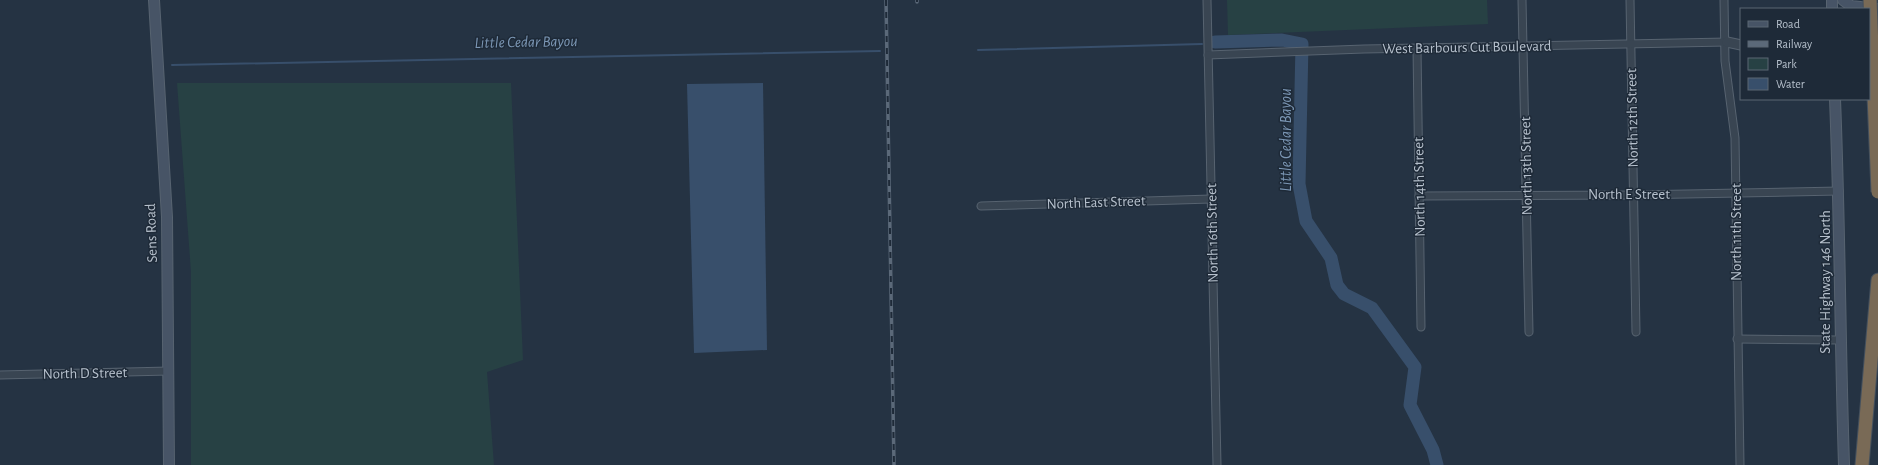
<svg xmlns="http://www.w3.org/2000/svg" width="1878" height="465" viewBox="0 0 1878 465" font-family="'Alegreya Sans',sans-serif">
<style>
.green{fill:#274144}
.water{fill:#384f6b}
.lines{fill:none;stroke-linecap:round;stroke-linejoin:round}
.stream{stroke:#384f6b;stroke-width:2}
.river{stroke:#384f6b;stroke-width:13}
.minor-casing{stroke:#576370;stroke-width:9}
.tertiary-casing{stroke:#576370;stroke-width:11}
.secondary-casing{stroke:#576370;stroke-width:12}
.motorway-casing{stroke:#44505d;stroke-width:15}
.minor{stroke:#394552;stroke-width:7}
.tertiary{stroke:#394552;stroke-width:9}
.secondary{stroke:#475466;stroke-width:10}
.motorway{stroke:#796a56;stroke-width:13}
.rail-casing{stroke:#5b6979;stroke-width:3.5}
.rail{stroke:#1e2a38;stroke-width:2;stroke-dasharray:6;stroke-linecap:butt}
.motorway-bridge-casing{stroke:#44505d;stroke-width:15;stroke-linecap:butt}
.motorway-bridge{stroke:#796a56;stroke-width:13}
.labels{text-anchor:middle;stroke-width:3;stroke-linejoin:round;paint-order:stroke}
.street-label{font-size:15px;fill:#b6c0cc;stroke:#1e2a38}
.water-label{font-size:16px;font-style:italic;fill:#7c97b5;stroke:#1e2a38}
</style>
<rect width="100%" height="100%" fill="#253343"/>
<g class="green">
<path d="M 1227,0 L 1487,0 L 1488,24 L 1228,35 Z"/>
<path d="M 177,83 L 511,83 L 523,360 L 487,372 L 494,465 L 191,465 L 191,272 Z"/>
</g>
<path class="water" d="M 763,83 L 767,350 L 694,353 L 687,84 Z"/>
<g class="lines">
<g class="stream">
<path d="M 978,50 L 1202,44"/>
<path d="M 172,65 L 880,51"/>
</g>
<path class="river" d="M 1215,42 L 1282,40 L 1302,44 L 1299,184 L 1306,221 L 1331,258 L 1337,285 L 1344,294 L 1372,308 L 1415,367 L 1410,405 L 1433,450 L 1437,465"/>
<g class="minor-casing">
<g id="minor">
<path d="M 1207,0 L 1217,465"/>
<path d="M 1522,0 L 1529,332"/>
<path d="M 1630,0 L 1636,332"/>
<path d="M 1724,0 L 1725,61 L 1735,138 L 1740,465"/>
<path d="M 1417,48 L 1421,327"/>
<path d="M 1208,55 L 1364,49 L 1727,42"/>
<path d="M 1419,196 L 1633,195 L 1839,191"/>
<path d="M 981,206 L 1211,199"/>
<path d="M 1737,339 L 1840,340"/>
<path d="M 0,375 L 169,371"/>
</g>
</g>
<g class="tertiary-casing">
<path id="tertiary" d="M 1727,42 L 1741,45"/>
</g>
<g class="secondary-casing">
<g id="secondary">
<path d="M 154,0 L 167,217 L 169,465"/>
<path d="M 1832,0 L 1832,9"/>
<path d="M 1843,0 L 1851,6 L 1878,9"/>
<path d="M 1835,99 C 1840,221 1840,343 1844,465"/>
</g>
</g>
<g class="motorway-casing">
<path id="motorway" d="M 1862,465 L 1878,280"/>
</g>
<use href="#minor" class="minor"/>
<use href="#tertiary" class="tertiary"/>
<use href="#secondary" class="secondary"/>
<use href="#motorway" class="motorway"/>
<g class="rail-casing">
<g id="rail">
<path d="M 886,0 L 894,465"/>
<path d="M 917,2 L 917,0"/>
</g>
</g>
<use href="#rail" class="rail"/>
<g class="motorway-bridge-casing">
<path id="motorway-bridge" d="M 1870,0 L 1878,192"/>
</g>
<use href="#motorway-bridge" class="motorway-bridge"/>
</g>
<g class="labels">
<g class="street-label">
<text transform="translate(1467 47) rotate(-1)" y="5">West Barbours Cut Boulevard</text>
<text transform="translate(1632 118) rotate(-91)" y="5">North 12th Street</text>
<text transform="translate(1526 166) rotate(-91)" y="5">North 13th Street</text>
<text transform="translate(1419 187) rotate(-91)" y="5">North 14th Street</text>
<text x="1629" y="199">North E Street</text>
<text transform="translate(1096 202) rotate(-2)" y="5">North East Street</text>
<text transform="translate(1736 232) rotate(-90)" y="5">North 11th Street</text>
<text transform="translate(151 233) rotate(-92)" y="5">Sens Road</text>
<text transform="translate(1212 233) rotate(-91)" y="5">North 16th Street</text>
<text transform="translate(1825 282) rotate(-90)" y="5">State Highway 146 North</text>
<text transform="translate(85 373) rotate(-1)" y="5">North D Street</text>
</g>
<g class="water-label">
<text transform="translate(526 41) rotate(-1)" y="6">Little Cedar Bayou</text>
<text transform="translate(1285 140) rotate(-90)" y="6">Little Cedar Bayou</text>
</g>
</g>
<rect x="1740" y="8" width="130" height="92" fill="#1e2a38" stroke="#5b6673"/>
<rect x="1748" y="21" width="20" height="6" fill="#475466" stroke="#5b6673"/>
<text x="1776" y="28" font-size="12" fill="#b6c0cc">Road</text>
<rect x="1748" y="41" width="20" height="6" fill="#5b6979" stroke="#5b6673"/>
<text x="1776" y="48" font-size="12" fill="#b6c0cc">Railway</text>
<rect x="1748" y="58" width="20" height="12" fill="#274144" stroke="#5b6673"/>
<text x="1776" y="68" font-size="12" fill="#b6c0cc">Park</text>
<rect x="1748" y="78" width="20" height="12" fill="#384f6b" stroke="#5b6673"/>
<text x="1776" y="88" font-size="12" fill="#b6c0cc">Water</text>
</svg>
